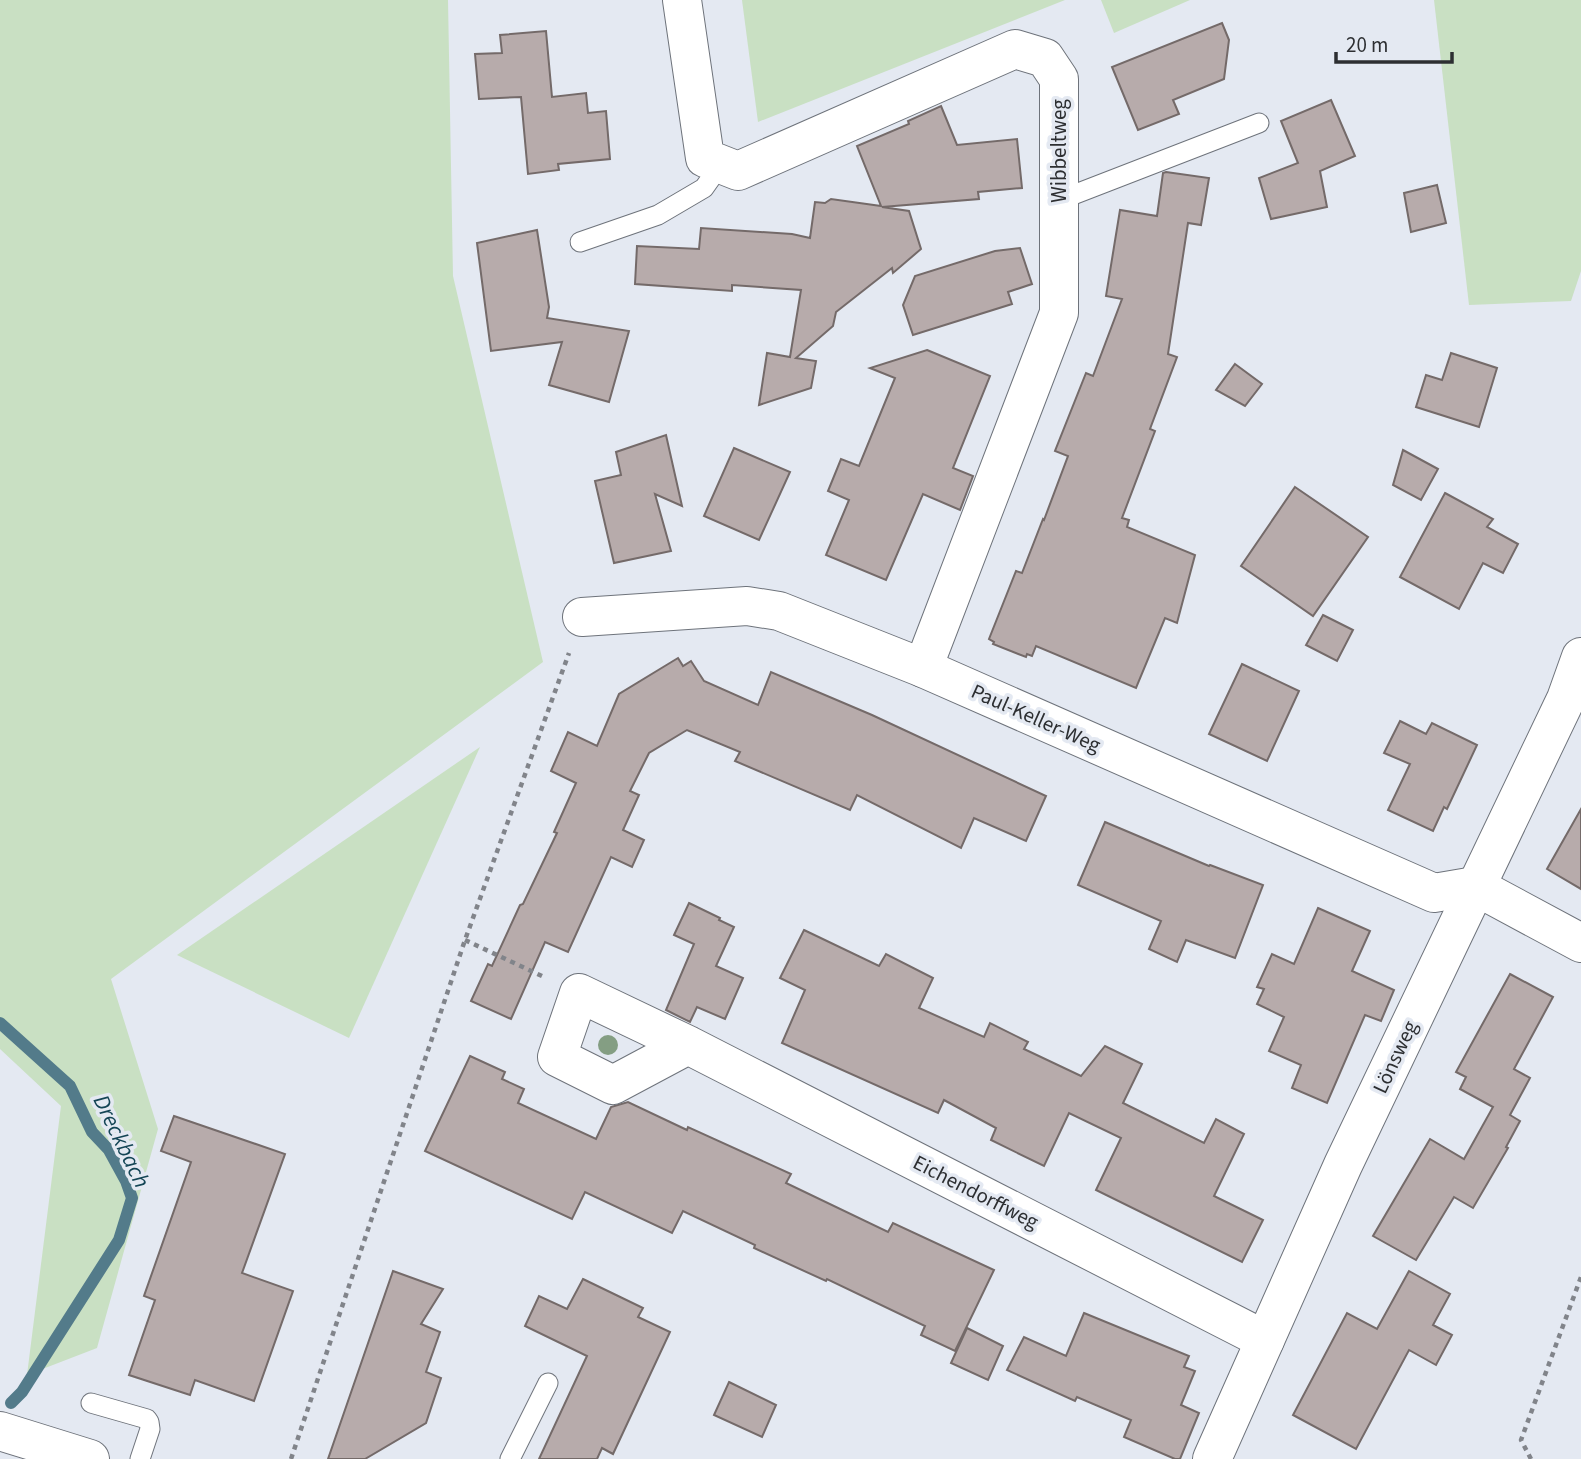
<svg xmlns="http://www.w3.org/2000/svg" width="1581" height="1459" viewBox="0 0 1581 1459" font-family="'Source Sans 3',sans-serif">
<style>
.green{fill:#c9e0c3}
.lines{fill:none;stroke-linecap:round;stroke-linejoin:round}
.stream{stroke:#537b8a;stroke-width:12}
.building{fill:#b7abab;stroke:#746a69;stroke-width:2}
.service-casing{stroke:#6e737b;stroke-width:21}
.minor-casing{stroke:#6e737b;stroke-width:40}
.path{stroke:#81848a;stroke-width:4.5;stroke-dasharray:5 5;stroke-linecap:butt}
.service{stroke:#fff;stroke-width:19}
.minor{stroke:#fff;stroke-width:38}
.tree{fill:#849e83}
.labels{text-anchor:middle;stroke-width:7;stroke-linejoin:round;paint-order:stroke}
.street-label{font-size:21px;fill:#2d2f32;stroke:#e4e9f2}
.water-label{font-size:23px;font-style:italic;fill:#144555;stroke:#e4e9f2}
</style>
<rect width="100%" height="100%" fill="#e4e9f2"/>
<g class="green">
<path d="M 0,0 L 448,0 L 453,276 L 543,662 L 111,979 L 158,1129 L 97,1348 L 27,1375 L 61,1106 L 0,1049 Z"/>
<path d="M 742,0 L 1065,0 L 758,122 Z"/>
<path d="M 1101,0 L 1190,0 L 1114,33 Z"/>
<path d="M 1434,0 L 1581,0 L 1581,271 L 1571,301 L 1469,305 Z"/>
<path d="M 480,747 L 349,1038 L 177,955 Z"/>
</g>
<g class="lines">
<path class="stream" d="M 0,1023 L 70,1086 L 92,1132 L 109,1150 L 126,1181 L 132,1198 L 119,1240 L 22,1392 L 11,1403"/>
</g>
<g class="building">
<path d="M 1222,23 L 1229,40 L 1224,79 L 1173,100 L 1179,114 L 1138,130 L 1112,67 Z"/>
<path d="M 546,31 L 552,97 L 586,93 L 588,113 L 606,111 L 610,159 L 558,164 L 559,170 L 528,174 L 521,97 L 479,99 L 475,54 L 502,53 L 500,35 Z"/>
<path d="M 1331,100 L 1355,156 L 1320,171 L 1327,207 L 1271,219 L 1259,178 L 1298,163 L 1281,121 Z"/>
<path d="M 941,106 L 957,145 L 1017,139 L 1022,188 L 978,192 L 979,199 L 882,207 L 909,211 L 921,249 L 893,273 L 892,268 L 836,312 L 833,326 L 796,358 L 816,361 L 811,388 L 759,405 L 767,353 L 790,357 L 801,290 L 732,285 L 732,291 L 635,284 L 637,246 L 699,249 L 701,228 L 792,234 L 810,238 L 815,202 L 825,203 L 831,199 L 881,206 L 857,146 L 909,124 L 908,121 Z"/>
<path d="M 1166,172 L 1209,178 L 1201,225 L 1188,223 L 1168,354 L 1177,357 L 1150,429 L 1155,431 L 1122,518 L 1129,520 L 1127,527 L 1195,555 L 1177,623 L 1165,618 L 1136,688 L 1036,646 L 1032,656 L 1027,654 L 1026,657 L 993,644 L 994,642 L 989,639 L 1016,571 L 1022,573 L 1043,519 L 1044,520 L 1068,456 L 1055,451 L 1086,373 L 1093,376 L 1122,299 L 1106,296 L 1120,210 L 1157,216 L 1163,173 Z"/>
<path d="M 1437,185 L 1446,223 L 1411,232 L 1404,193 Z"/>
<path d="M 537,230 L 549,307 L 547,318 L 629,331 L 609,402 L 549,385 L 562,342 L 491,351 L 477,243 Z"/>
<path d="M 1020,248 L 1032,284 L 1008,292 L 1012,304 L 913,335 L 903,305 L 915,276 L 995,251 Z"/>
<path d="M 927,350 L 990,376 L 953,468 L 973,476 L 960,510 L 923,494 L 886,580 L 826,555 L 849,500 L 828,491 L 841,459 L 859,466 L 895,378 L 870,368 Z"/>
<path d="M 1451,353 L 1497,368 L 1479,427 L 1416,407 L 1426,375 L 1442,380 Z"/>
<path d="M 1235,364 L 1262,384 L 1245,406 L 1216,390 Z"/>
<path d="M 666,435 L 682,506 L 655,494 L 671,551 L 614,563 L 595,481 L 621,475 L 616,452 Z"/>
<path d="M 734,448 L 790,472 L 759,540 L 704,516 Z"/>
<path d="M 1403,450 L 1438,469 L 1421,500 L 1393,485 Z"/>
<path d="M 1295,487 L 1368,537 L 1313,616 L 1241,566 Z"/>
<path d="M 1445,493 L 1493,519 L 1487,527 L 1518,544 L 1503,573 L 1483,563 L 1459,609 L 1400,577 Z"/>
<path d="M 1323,615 L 1353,630 L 1337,661 L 1306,645 Z"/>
<path d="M 678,658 L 683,666 L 691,661 L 704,681 L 758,705 L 771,672 L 872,715 L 1046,796 L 1026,841 L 974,818 L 961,848 L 857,795 L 850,810 L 735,761 L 740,752 L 687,730 L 649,753 L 630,791 L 639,795 L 623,830 L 644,840 L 632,867 L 611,857 L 568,952 L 545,942 L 511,1019 L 471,1001 L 488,964 L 492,966 L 520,905 L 523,904 L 557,833 L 554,832 L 576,783 L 551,771 L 568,732 L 597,746 L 619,694 Z"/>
<path d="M 1242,664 L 1299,691 L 1267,761 L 1209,734 Z"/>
<path d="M 1400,721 L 1426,734 L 1432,723 L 1477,745 L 1447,809 L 1444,807 L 1433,831 L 1388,810 L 1410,764 L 1384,753 Z"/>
<path d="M 1581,809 L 1581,889 L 1547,869 Z"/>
<path d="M 1105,822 L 1209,866 L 1210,865 L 1263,885 L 1235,958 L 1186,940 L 1177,962 L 1149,949 L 1161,921 L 1078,885 Z"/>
<path d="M 689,903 L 720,918 L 719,920 L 734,927 L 716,966 L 743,978 L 725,1019 L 697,1007 L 690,1022 L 666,1010 L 694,944 L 674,935 Z"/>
<path d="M 1318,908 L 1370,931 L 1352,971 L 1394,990 L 1381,1021 L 1365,1015 L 1327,1103 L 1292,1088 L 1301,1065 L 1269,1051 L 1284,1017 L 1257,1004 L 1264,989 L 1257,987 L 1272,954 L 1294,964 Z"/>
<path d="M 804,930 L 879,966 L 886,954 L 933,978 L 919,1008 L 984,1037 L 990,1023 L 1028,1042 L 1024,1049 L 1081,1076 L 1105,1046 L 1142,1064 L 1123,1103 L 1204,1143 L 1216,1119 L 1244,1134 L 1214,1196 L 1263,1220 L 1242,1262 L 1096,1190 L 1121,1138 L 1069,1113 L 1044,1166 L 991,1140 L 996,1128 L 944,1100 L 938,1113 L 782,1043 L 805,990 L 780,978 Z"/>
<path d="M 1510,974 L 1553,997 L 1514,1069 L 1530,1078 L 1510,1115 L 1520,1121 L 1506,1147 L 1508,1148 L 1473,1208 L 1454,1197 L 1416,1260 L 1373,1236 L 1430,1139 L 1464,1159 L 1493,1107 L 1460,1089 L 1466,1077 L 1456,1072 Z"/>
<path d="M 470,1056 L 505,1072 L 502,1079 L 524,1089 L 518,1103 L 596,1139 L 611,1107 L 628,1102 L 687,1130 L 688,1127 L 791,1174 L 786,1183 L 888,1232 L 893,1223 L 994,1270 L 955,1351 L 921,1335 L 925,1326 L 827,1279 L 826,1281 L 754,1248 L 755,1245 L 683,1211 L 672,1233 L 585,1192 L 572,1219 L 425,1151 Z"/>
<path d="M 174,1116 L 285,1154 L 242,1273 L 293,1291 L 254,1401 L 195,1380 L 190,1395 L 129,1375 L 155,1300 L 144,1296 L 191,1162 L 161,1151 Z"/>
<path d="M 393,1271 L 443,1289 L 421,1324 L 440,1332 L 426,1372 L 441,1378 L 426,1423 L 365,1459 L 328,1459 Z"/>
<path d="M 1409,1271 L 1450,1294 L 1433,1325 L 1452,1335 L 1436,1365 L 1409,1350 L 1356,1449 L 1293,1415 L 1347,1313 L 1377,1329 Z"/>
<path d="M 583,1279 L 643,1308 L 638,1317 L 670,1332 L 613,1454 L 602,1448 L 597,1459 L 539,1459 L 587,1356 L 525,1326 L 539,1296 L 567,1309 Z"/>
<path d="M 1084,1313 L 1189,1356 L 1184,1367 L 1195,1371 L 1181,1405 L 1199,1413 L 1180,1459 L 1175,1459 L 1124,1437 L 1131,1420 L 1077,1397 L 1075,1401 L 1007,1370 L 1024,1337 L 1066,1356 Z"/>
<path d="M 967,1328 L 1003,1346 L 988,1380 L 951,1363 Z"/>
<path d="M 729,1382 L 776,1405 L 762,1437 L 714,1415 Z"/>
</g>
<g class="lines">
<g class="service-casing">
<g id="service">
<path d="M 1060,200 L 1259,123"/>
<path d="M 580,242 L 658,215 L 704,188 L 721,164"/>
<path d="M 91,1403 L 147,1419 L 149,1422 L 150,1429 L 140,1459"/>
<path d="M 510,1459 L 548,1383"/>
</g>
</g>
<g class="minor-casing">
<g id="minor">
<path d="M 682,0 L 705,158 L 738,171 L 1015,49 L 1045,58 L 1059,79 L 1059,313 L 923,668"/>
<path d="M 582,617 L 747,606 L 779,611 L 923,668 L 1434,893 L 1475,886"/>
<path d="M 1475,886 L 1581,943"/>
<path d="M 688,1045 L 613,1085 L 557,1057 L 579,993 L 688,1045 L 1265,1340"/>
<path d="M 0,1431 L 90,1459"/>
<path d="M 1212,1459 L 1343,1165 L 1566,699 L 1581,657"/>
</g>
</g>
<g class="path">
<path d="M 465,940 L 544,977"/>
<path d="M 291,1459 L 465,940 L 569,653"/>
<path d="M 1531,1459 L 1521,1440 L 1581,1277"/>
</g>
<use href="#service" class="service"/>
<use href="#minor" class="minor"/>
</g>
<circle class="tree" cx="608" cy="1045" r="10"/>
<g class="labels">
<g class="street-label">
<text transform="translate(1059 151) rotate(-90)" y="7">Wibbeltweg</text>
<text transform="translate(1036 718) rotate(24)" y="7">Paul-Keller-Weg</text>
<text transform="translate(1395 1057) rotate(-65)" y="7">Lönsweg</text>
<text transform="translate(976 1192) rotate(27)" y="7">Eichendorffweg</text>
</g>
<g class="water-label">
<text transform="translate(122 1141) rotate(64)" y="8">Dreckbach</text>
</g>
</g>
<path d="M1336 52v10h116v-10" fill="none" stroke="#2d2f32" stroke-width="3.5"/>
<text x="1346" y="52" font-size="21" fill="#2d2f32" stroke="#e4e9f2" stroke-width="5" paint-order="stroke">20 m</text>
</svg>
